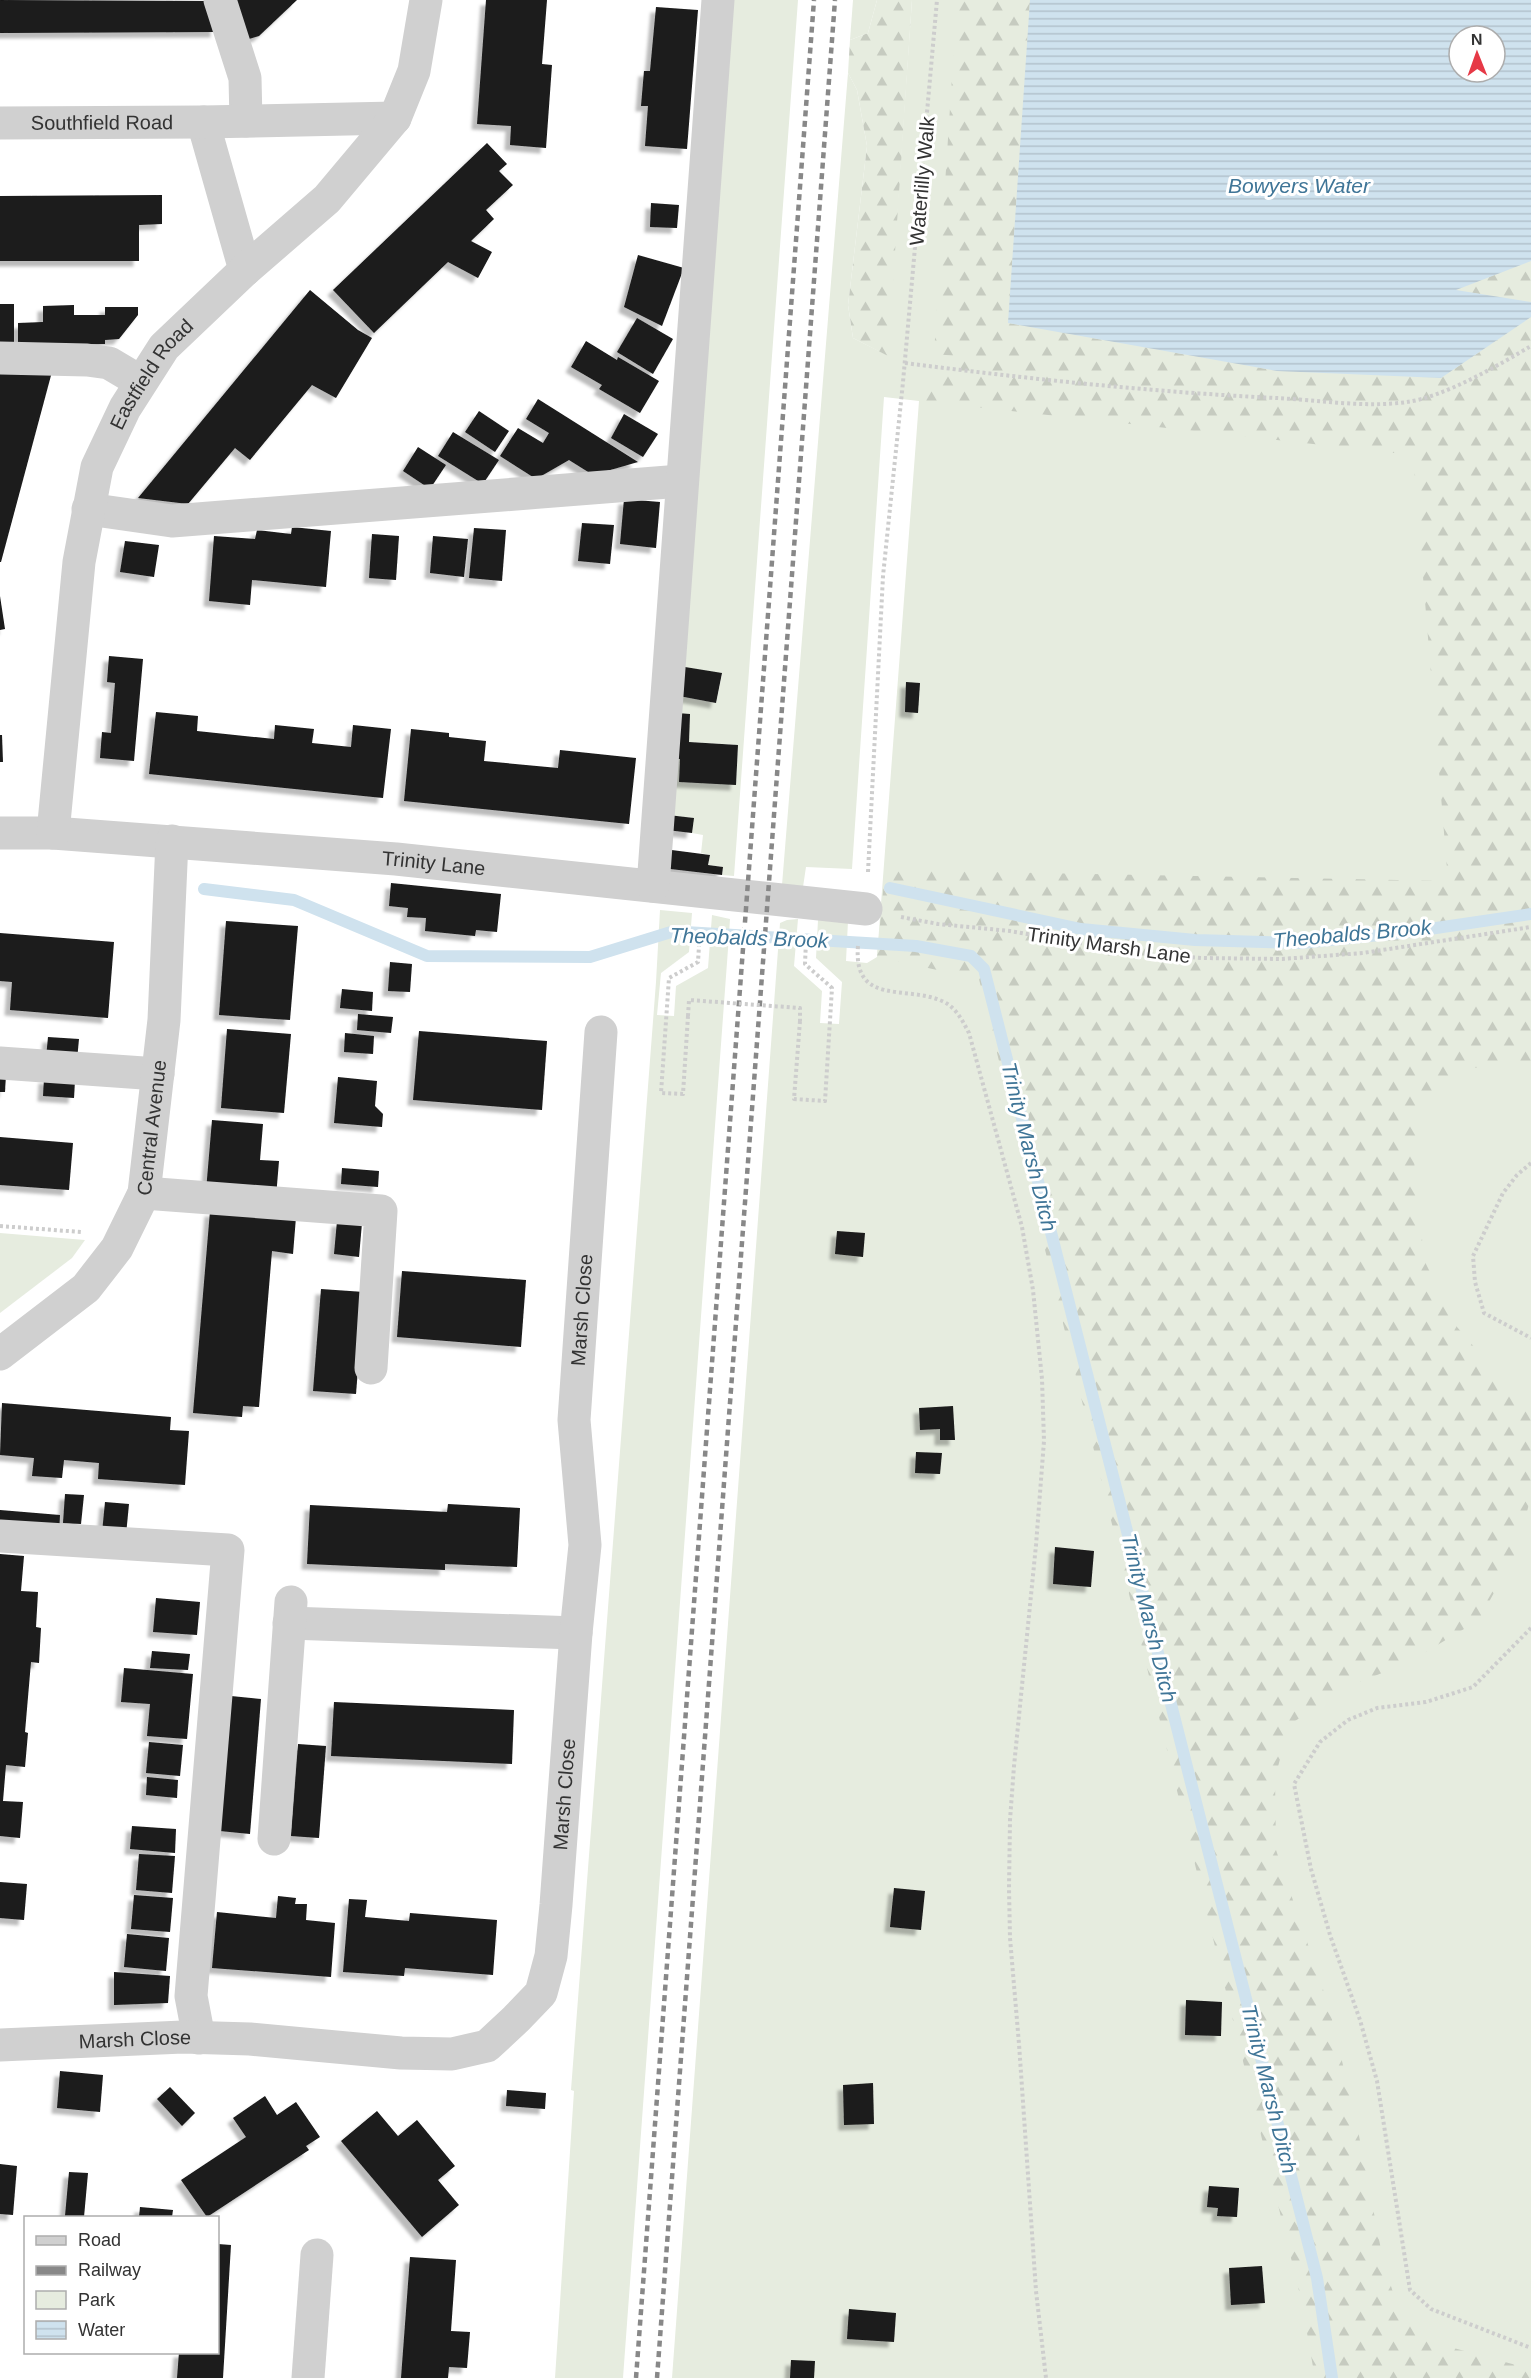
<svg xmlns="http://www.w3.org/2000/svg" width="1531" height="2378" viewBox="0 0 1531 2378" font-family="Helvetica,sans-serif">
<style>
.green{fill:#e6ecdf;fill-rule:evenodd}
.forest{fill:url(#forest-firs)}
.water{fill:url(#water-rules);fill-rule:evenodd}
.lines{fill:none;stroke-linecap:round;stroke-linejoin:round}
.stream{stroke:#cfe2ee;stroke-width:12}
.building{fill:#1a1a1a;filter:url(#shadow)}
.path{stroke:#cdcdcd;stroke-width:4;stroke-dasharray:3 3;stroke-linecap:butt}
.minor{stroke:#d0d0d0;stroke-width:33}
.rail{stroke:#888;stroke-width:4.5;stroke-dasharray:6 4.5;stroke-linecap:butt}
.path-bridge{stroke:#cdcdcd;stroke-width:4;stroke-dasharray:3 3;stroke-linecap:butt}
.labels{text-anchor:middle;stroke-width:6;stroke-linejoin:round;paint-order:stroke}
.street-label{font-size:20px;fill:#333;stroke:#fff}
.water-label{font-size:21px;font-style:italic;fill:#3f7597;stroke:#fff}
</style>
<defs>
<pattern id="forest-firs" width="22" height="20" patternUnits="userSpaceOnUse" patternTransform="scale(1.5)"><rect width="22" height="20" fill="#e6ecdf"/><path d="M5 1l3.5 6h-7zM16 11l3.5 6h-7z" fill="#c6cbc0"/></pattern>
<pattern id="water-rules" width="6" height="5" patternUnits="userSpaceOnUse" patternTransform="scale(1.5)"><rect width="6" height="5" fill="#cfe2ee"/><path d="M0 2.5h6" fill="none" stroke="#b2c2cd"/></pattern>
<filter id="shadow"><feDropShadow dx="-5.5" dy="5.5" stdDeviation="1.5" flood-color="#0004"/></filter>
</defs>
<rect width="100%" height="100%" fill="#fff"/>
<g class="green">
<path d="M 731,0 L 798,0 L 734,876 L 722,875 L 723,867 L 708,865 L 710,855 L 701,853 L 703,835 L 692,833 L 693,818 L 668,815 L 675,759 L 680,759 L 679,782 L 736,784 L 738,745 L 689,742 L 677,713 L 679,696 L 716,703 L 722,674 L 685,667 Z"/>
<path d="M 853,0 L 877,0 L 868,33 L 850,40 Z"/>
<path d="M 912,0 L 1531,0 L 1531,2378 L 672,2378 L 780,923 L 787,920 L 798,919 L 794,966 L 822,991 L 820,1023 L 839,1024 L 842,982 L 816,958 L 818,920 L 848,921 L 846,961 L 867,963 L 877,957 L 919,401 L 884,397 L 852,869 L 806,867 L 803,887 L 782,885 L 848,73 L 857,90 L 867,146 L 848,305 L 853,338 L 887,355 ZM 1459,36 L 1495,36 L 1495,72 L 1459,72 Z"/>
<path d="M 660,910 L 692,913 L 689,952 L 661,973 L 657,1015 L 674,1016 L 676,986 L 708,968 L 712,915 L 730,919 L 728,949 L 623,2378 L 555,2378 L 574,2091 L 571,2090 L 656,982 Z"/>
<path d="M 0,1233 L 85,1240 L 72,1258 L 0,1313 Z"/>
</g>
<g class="forest">
<path d="M 877,0 L 912,0 L 888,356 L 853,338 L 848,305 L 867,146 L 857,90 L 848,73 L 850,40 L 868,33 Z"/>
<path d="M 957,0 L 1030,0 L 1008,323 L 1277,371 L 1441,378 L 1531,317 L 1531,1064 L 1458,1069 L 1417,1108 L 1414,1177 L 1425,1262 L 1457,1327 L 1531,1413 L 1531,1496 L 1517,1551 L 1479,1620 L 1409,1662 L 1345,1688 L 1289,1725 L 1275,1778 L 1276,1850 L 1329,2007 L 1355,2115 L 1383,2260 L 1399,2312 L 1439,2344 L 1531,2369 L 1531,2378 L 1315,2378 L 1301,2299 L 979,979 L 877,957 L 885,870 L 1448,881 L 1413,455 L 919,401 L 969,357 L 934,354 Z"/>
<path d="M 1531,261 L 1531,302 L 1454,290 Z"/>
</g>
<path class="water" d="M 1030,0 L 1531,0 L 1531,261 L 1456,290 L 1531,302 L 1531,317 L 1441,378 L 1277,371 L 1008,323 ZM 1459,36 L 1495,36 L 1495,72 L 1459,72 Z"/>
<g class="lines">
<g class="stream">
<path d="M 890,888 L 1081,929 L 1195,940 L 1301,943 L 1409,932 L 1531,914"/>
<path d="M 204,889 L 294,900 L 427,956 L 590,957 L 671,932 L 685,932 L 916,946 L 971,956 L 984,969 L 1317,2278 L 1332,2378"/>
</g>
</g>
<g class="building">
<path d="M 0,0 L 216,1 L 216,32 L 0,33 Z"/>
<path d="M 230,0 L 297,0 L 259,36 L 242,41 Z"/>
<path d="M 486,0 L 547,0 L 542,64 L 552,65 L 546,148 L 510,145 L 511,126 L 477,124 Z"/>
<path d="M 656,7 L 698,10 L 687,149 L 645,146 L 648,106 L 641,106 L 644,71 L 650,71 Z"/>
<path d="M 487,143 L 507,164 L 499,171 L 513,185 L 486,210 L 494,219 L 471,241 L 492,252 L 478,278 L 448,262 L 374,333 L 333,290 Z"/>
<path d="M 162,195 L 162,224 L 139,225 L 139,261 L 0,261 L 0,196 Z"/>
<path d="M 651,203 L 679,205 L 677,228 L 650,227 Z"/>
<path d="M 638,255 L 684,268 L 662,326 L 624,307 Z"/>
<path d="M 310,290 L 358,330 L 372,338 L 336,398 L 312,385 L 250,460 L 235,448 L 188,504 L 138,498 Z"/>
<rect x="0" y="304" width="14" height="42"/>
<path d="M 74,305 L 74,315 L 105,315 L 105,307 L 138,307 L 138,315 L 119,339 L 105,340 L 105,344 L 18,344 L 18,323 L 43,322 L 43,306 Z"/>
<path d="M 637,318 L 673,339 L 653,374 L 617,352 Z"/>
<path d="M 586,341 L 617,360 L 618,357 L 659,381 L 640,413 L 599,389 L 602,385 L 571,367 Z"/>
<path d="M 0,368 L 53,368 L 1,562 L 0,562 Z"/>
<path d="M 538,399 L 638,462 L 593,475 L 569,460 L 536,479 L 500,456 L 518,428 L 543,443 L 549,433 L 526,419 Z"/>
<path d="M 479,411 L 509,431 L 495,452 L 465,432 Z"/>
<path d="M 624,414 L 658,434 L 643,457 L 611,438 Z"/>
<path d="M 453,432 L 499,460 L 483,484 L 438,456 Z"/>
<path d="M 418,447 L 446,465 L 430,489 L 403,471 Z"/>
<path d="M 624,499 L 660,502 L 656,548 L 620,544 Z"/>
<path d="M 582,523 L 614,525 L 610,564 L 578,561 Z"/>
<path d="M 292,527 L 331,531 L 326,587 L 252,580 L 250,605 L 209,601 L 214,536 L 255,539 L 257,530 L 291,534 Z"/>
<path d="M 474,528 L 506,530 L 502,581 L 469,578 Z"/>
<path d="M 372,534 L 399,536 L 396,580 L 369,578 Z"/>
<path d="M 433,536 L 468,539 L 464,577 L 430,573 Z"/>
<path d="M 125,541 L 159,545 L 154,577 L 120,572 Z"/>
<path d="M 0,596 L 5,629 L 0,630 Z"/>
<path d="M 109,656 L 143,659 L 134,761 L 100,758 L 102,732 L 111,733 L 115,683 L 107,682 Z"/>
<path d="M 685,667 L 722,673 L 716,703 L 679,696 Z"/>
<path d="M 906,682 L 920,683 L 918,713 L 905,712 Z"/>
<path d="M 156,712 L 198,716 L 197,731 L 274,739 L 275,725 L 314,729 L 312,743 L 351,747 L 353,725 L 391,729 L 383,798 L 149,774 Z"/>
<path d="M 677,713 L 690,714 L 689,742 L 738,745 L 736,785 L 679,782 L 680,759 L 675,759 Z"/>
<path d="M 411,729 L 449,733 L 449,737 L 486,741 L 484,761 L 558,768 L 560,750 L 636,758 L 629,824 L 404,801 Z"/>
<path d="M 0,735 L 2,735 L 3,762 L 0,762 Z"/>
<path d="M 668,815 L 694,818 L 692,833 L 667,830 Z"/>
<path d="M 664,849 L 710,855 L 708,865 L 723,867 L 722,875 L 662,868 Z"/>
<path d="M 391,883 L 501,894 L 497,932 L 476,930 L 475,936 L 425,931 L 426,918 L 407,917 L 408,908 L 389,906 Z"/>
<path d="M 226,921 L 298,926 L 290,1020 L 219,1015 Z"/>
<path d="M 0,933 L 114,942 L 108,1018 L 10,1010 L 12,982 L 0,981 Z"/>
<path d="M 390,962 L 412,964 L 410,992 L 388,991 Z"/>
<path d="M 342,989 L 373,992 L 372,1011 L 340,1008 Z"/>
<path d="M 358,1014 L 393,1017 L 391,1033 L 357,1030 Z"/>
<path d="M 227,1029 L 291,1034 L 284,1113 L 221,1108 Z"/>
<path d="M 419,1031 L 547,1041 L 542,1110 L 413,1100 Z"/>
<path d="M 345,1033 L 374,1036 L 373,1054 L 344,1052 Z"/>
<path d="M 48,1037 L 79,1039 L 77,1060 L 46,1058 Z"/>
<path d="M 0,1073 L 6,1074 L 5,1092 L 0,1092 Z"/>
<path d="M 338,1077 L 377,1081 L 375,1106 L 383,1114 L 382,1127 L 334,1123 Z"/>
<path d="M 44,1078 L 75,1081 L 74,1098 L 43,1096 Z"/>
<path d="M 212,1120 L 263,1124 L 260,1160 L 279,1161 L 276,1197 L 206,1191 Z"/>
<path d="M 0,1137 L 73,1143 L 69,1190 L 0,1185 Z"/>
<path d="M 342,1168 L 379,1171 L 378,1187 L 341,1184 Z"/>
<path d="M 210,1211 L 296,1217 L 293,1254 L 272,1251 L 259,1407 L 243,1406 L 242,1417 L 193,1413 Z"/>
<path d="M 337,1221 L 362,1223 L 359,1257 L 334,1254 Z"/>
<path d="M 837,1231 L 865,1233 L 863,1257 L 835,1254 Z"/>
<path d="M 402,1271 L 526,1280 L 521,1347 L 397,1337 Z"/>
<path d="M 321,1289 L 364,1292 L 356,1394 L 313,1391 Z"/>
<path d="M 2,1403 L 171,1417 L 170,1430 L 189,1431 L 185,1485 L 98,1479 L 99,1463 L 64,1460 L 62,1478 L 32,1476 L 34,1458 L 0,1455 Z"/>
<path d="M 953,1406 L 955,1440 L 940,1440 L 940,1429 L 920,1430 L 919,1408 Z"/>
<path d="M 916,1452 L 942,1453 L 940,1474 L 915,1473 Z"/>
<path d="M 65,1494 L 84,1495 L 81,1524 L 63,1523 Z"/>
<path d="M 105,1502 L 129,1504 L 126,1535 L 102,1533 Z"/>
<path d="M 448,1504 L 520,1508 L 517,1567 L 445,1564 L 445,1570 L 307,1564 L 310,1505 L 447,1512 Z"/>
<path d="M 0,1510 L 60,1515 L 59,1534 L 0,1529 Z"/>
<path d="M 1055,1547 L 1094,1551 L 1091,1587 L 1053,1584 Z"/>
<path d="M 0,1554 L 24,1556 L 21,1591 L 38,1592 L 36,1627 L 41,1628 L 39,1663 L 31,1662 L 25,1732 L 28,1733 L 25,1767 L 6,1765 L 3,1801 L 23,1802 L 20,1838 L 0,1836 Z"/>
<path d="M 156,1598 L 200,1602 L 197,1635 L 153,1632 Z"/>
<path d="M 152,1651 L 190,1654 L 188,1670 L 150,1668 Z"/>
<path d="M 124,1668 L 193,1674 L 187,1739 L 147,1736 L 150,1704 L 121,1702 Z"/>
<path d="M 231,1696 L 261,1699 L 250,1834 L 220,1831 Z"/>
<path d="M 334,1702 L 514,1710 L 512,1764 L 331,1756 Z"/>
<path d="M 149,1742 L 183,1745 L 180,1776 L 146,1773 Z"/>
<path d="M 298,1744 L 326,1746 L 319,1838 L 291,1836 Z"/>
<path d="M 147,1777 L 178,1780 L 177,1798 L 146,1795 Z"/>
<path d="M 132,1826 L 176,1829 L 175,1853 L 130,1849 Z"/>
<path d="M 139,1854 L 175,1856 L 172,1893 L 136,1890 Z"/>
<path d="M 0,1882 L 27,1884 L 24,1920 L 0,1918 Z"/>
<path d="M 894,1888 L 925,1891 L 921,1930 L 890,1927 Z"/>
<path d="M 134,1895 L 173,1898 L 170,1932 L 131,1929 Z"/>
<path d="M 278,1896 L 296,1898 L 295,1904 L 307,1904 L 306,1920 L 335,1923 L 331,1977 L 212,1968 L 217,1912 L 276,1918 Z"/>
<path d="M 349,1899 L 367,1900 L 365,1917 L 409,1921 L 410,1913 L 497,1920 L 493,1975 L 405,1968 L 404,1976 L 343,1972 Z"/>
<path d="M 127,1934 L 169,1938 L 166,1971 L 124,1967 Z"/>
<path d="M 114,1972 L 170,1976 L 168,2003 L 114,2005 Z"/>
<path d="M 1186,2000 L 1222,2002 L 1221,2036 L 1185,2035 Z"/>
<path d="M 60,2071 L 103,2075 L 100,2112 L 57,2108 Z"/>
<path d="M 873,2083 L 874,2124 L 844,2125 L 843,2085 Z"/>
<path d="M 170,2087 L 195,2113 L 182,2126 L 157,2099 Z"/>
<path d="M 507,2090 L 546,2093 L 545,2109 L 506,2106 Z"/>
<path d="M 265,2096 L 277,2115 L 296,2102 L 320,2137 L 306,2146 L 309,2150 L 207,2217 L 181,2180 L 246,2137 L 233,2118 Z"/>
<path d="M 377,2111 L 398,2136 L 417,2120 L 455,2166 L 438,2180 L 459,2205 L 422,2237 L 341,2141 Z"/>
<path d="M 0,2164 L 17,2166 L 13,2215 L 0,2214 Z"/>
<path d="M 69,2172 L 88,2173 L 84,2217 L 65,2216 Z"/>
<path d="M 1209,2186 L 1239,2188 L 1237,2217 L 1217,2216 L 1218,2208 L 1207,2207 Z"/>
<path d="M 140,2207 L 173,2210 L 172,2217 L 139,2217 Z"/>
<path d="M 218,2244 L 231,2245 L 223,2378 L 177,2378 L 179,2352 L 218,2352 Z"/>
<path d="M 410,2257 L 456,2260 L 451,2331 L 470,2332 L 467,2368 L 449,2367 L 448,2378 L 401,2378 Z"/>
<path d="M 1262,2266 L 1265,2303 L 1231,2305 L 1229,2268 Z"/>
<path d="M 849,2309 L 896,2313 L 894,2342 L 847,2339 Z"/>
<path d="M 791,2360 L 815,2361 L 814,2378 L 790,2378 Z"/>
</g>
<g class="lines">
<g class="path">
<path d="M 905,363 C 1029,379 1152,392 1276,398 C 1317,400 1367,408 1407,402 C 1444,397 1499,365 1531,346"/>
<path d="M 868,872 L 883,576 L 903,382 L 937,0"/>
<path d="M 901,917 L 938,924 L 1010,931 L 1139,953 L 1201,958 L 1282,959 L 1363,953 L 1531,927"/>
<path d="M 858,946 C 853,1006 906,985 942,1001 C 956,1007 962,1020 969,1033 L 1022,1227 L 1033,1290 L 1042,1379 L 1044,1441 L 1036,1545 L 1014,1766 L 1010,1820 L 1009,1888 L 1010,1938 L 1019,2044 L 1036,2291 L 1046,2378"/>
<path d="M 688,1016 L 683,1094 L 661,1093 L 669,978 L 698,962 L 700,929"/>
<path d="M 800,1021 L 794,1099 L 825,1101 L 832,988 L 805,964 L 806,941"/>
<path d="M 1531,1163 L 1517,1175 L 1503,1193 L 1473,1256 L 1475,1282 L 1484,1313 L 1531,1338"/>
<path d="M 0,1226 L 81,1232"/>
<path d="M 1531,1628 L 1473,1687 L 1426,1702 L 1377,1708 L 1348,1720 L 1320,1742 L 1294,1784 L 1311,1869 L 1330,1935 L 1360,2020 L 1377,2081 L 1410,2290 L 1431,2309 L 1531,2348"/>
</g>
<g class="minor">
<path d="M 220,0 L 245,78 L 246,121"/>
<path d="M 203,122 L 245,270"/>
<path id="s1" d="M 0,123 L 203,122 L 395,118"/>
<path d="M 0,358 L 87,360 L 109,363 L 141,382"/>
<path d="M 88,509 L 172,521 L 681,481"/>
<path id="s2" d="M 0,833 L 53,833 L 396,859 L 866,909"/>
<path id="s3" d="M 53,833 L 79,562 L 97,467 L 125,408 L 164,347 L 245,270 L 327,199 L 395,118 L 414,71 L 426,0"/>
<path d="M 653,886 L 718,0"/>
<path d="M 0,1063 L 158,1074"/>
<path d="M 144,1193 L 381,1211 L 371,1368"/>
<path id="s4" d="M 0,1354 L 86,1288 L 117,1248 L 144,1193 L 164,1020 L 172,841"/>
<path d="M 0,1536 L 228,1550 L 191,1996 L 199,2038"/>
<path d="M 289,1623 L 576,1633"/>
<path d="M 274,1839 L 291,1602"/>
<path id="s5" d="M 0,2045 L 183,2037 L 250,2039 L 401,2053 L 452,2054 L 487,2046 L 516,2019 L 541,1993 L 551,1956 L 556,1905 L 576,1633 L 585,1545 L 574,1420 L 601,1032"/>
<path d="M 308,2378 L 317,2255"/>
</g>
<g class="rail">
<path d="M 636,2378 L 814,0"/>
<path d="M 657,2378 L 835,0"/>
</g>
<path class="path-bridge" d="M 688,1016 L 689,1000 L 800,1008 L 800,1021"/>
</g>
<g class="labels">
<g class="street-label">
<text dy="7" stroke="none"><textPath href="#s1" startOffset="102">Southfield Road</textPath></text>
<text transform="translate(922 181) rotate(-85)" y="7">Waterlilly Walk</text>
<text dy="7" stroke="none"><textPath href="#s3" startOffset="477">Eastfield Road</textPath></text>
<text dy="7" stroke="none"><textPath href="#s2" startOffset="435">Trinity Lane</textPath></text>
<text transform="translate(1109 945) rotate(8)" y="7">Trinity Marsh Lane</text>
<text dy="7" stroke="none"><textPath href="#s4" startOffset="286">Central Avenue</textPath></text>
<text dy="7" stroke="none"><textPath href="#s5" startOffset="1251">Marsh Close</textPath></text>
<text dy="7" stroke="none"><textPath href="#s5" startOffset="765">Marsh Close</textPath></text>
<text dy="7" stroke="none"><textPath href="#s5" startOffset="135">Marsh Close</textPath></text>
</g>
<g class="water-label">
<text x="1299" y="193">Bowyers Water</text>
<text transform="translate(1352 934) rotate(-5)" y="7">Theobalds Brook</text>
<text transform="translate(749 938) rotate(2)" y="7">Theobalds Brook</text>
<text transform="translate(1029 1147) rotate(76)" y="7">Trinity Marsh Ditch</text>
<text transform="translate(1149 1618) rotate(76)" y="7">Trinity Marsh Ditch</text>
<text transform="translate(1269 2089) rotate(76)" y="7">Trinity Marsh Ditch</text>
</g>
</g>
<rect x="24" y="2216" width="195" height="138" fill="#ffffff" stroke="#adadad" stroke-width="1.5"/>
<rect x="36" y="2236" width="30" height="9" fill="#d0d0d0" stroke="#adadad" stroke-width="1.5"/>
<text x="78" y="2246" font-size="18" fill="#333333">Road</text>
<rect x="36" y="2266" width="30" height="9" fill="#888888" stroke="#adadad" stroke-width="1.5"/>
<text x="78" y="2276" font-size="18" fill="#333333">Railway</text>
<rect x="36" y="2291" width="30" height="18" fill="#e6ecdf" stroke="#adadad" stroke-width="1.5"/>
<text x="78" y="2306" font-size="18" fill="#333333">Park</text>
<rect x="36" y="2321" width="30" height="18" fill="url(#water-rules)" stroke="#adadad" stroke-width="1.5"/>
<text x="78" y="2336" font-size="18" fill="#333333">Water</text>
<g transform="translate(1477 54) rotate(359)"><circle r="28" fill="#ffffff" stroke="#adadad" stroke-width="1.5"/>
<path d="M0-4.5L10 22L0 15L-10 22Z" fill="#e63946"/>
<text y="-9" font-size="16" font-weight="bold" text-anchor="middle" fill="#333333">N</text>
</g>
</svg>
